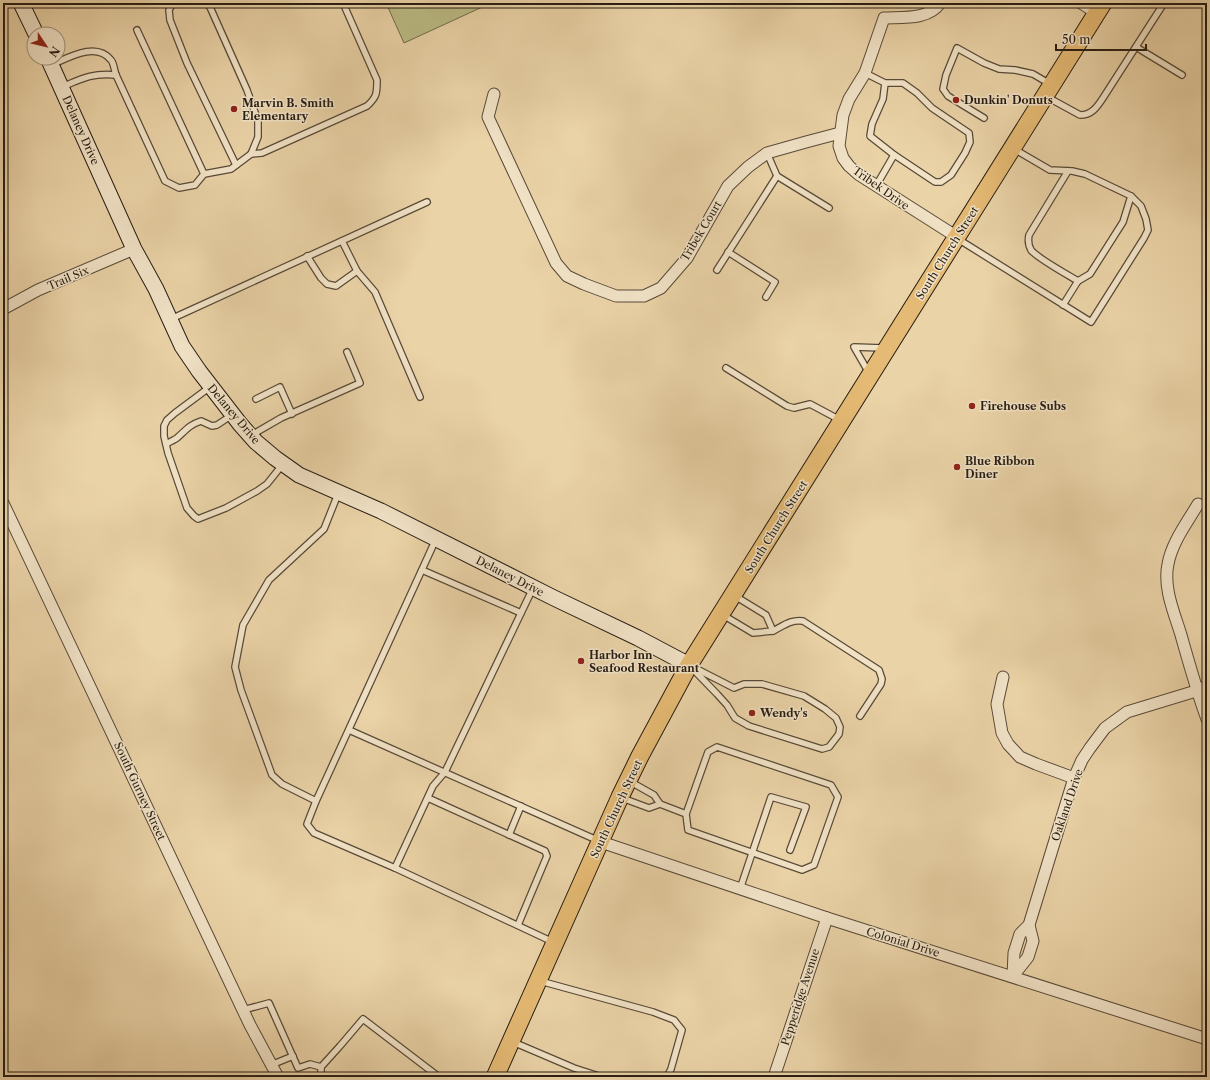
<svg xmlns="http://www.w3.org/2000/svg" width="1210" height="1080" viewBox="0 0 1210 1080" font-family="'Libre Caslon Text',serif">
<style>
.park{fill:#bbbb84;stroke:#716c4c}
.lines{fill:none;stroke-linecap:round;stroke-linejoin:round}
.lane-casing{stroke:#584a38;stroke-width:8}
.street-casing{stroke:#584a38;stroke-width:13}
.secondary-casing{stroke:#271d13;stroke-width:17}
.primary-casing{stroke:#271d13;stroke-width:19}
.lane{stroke:#f1e2c6;stroke-width:5.5}
.street{stroke:#f1e2c6;stroke-width:11}
.secondary{stroke:#f1e2c6;stroke-width:15}
.primary{stroke:#e5ba74;stroke-width:17}
.poi-dot{fill:#8f2418;stroke:#f1e2c6;stroke-width:1.5}
.labels{text-anchor:middle;stroke-width:3;stroke-linejoin:round;paint-order:stroke}
.poi-label{font-size:11px;font-weight:bold;fill:#271d13;stroke:#f1e2c6;text-anchor:start}
.street-label{font-size:11px;fill:#271d13;stroke:#f1e2c6}
</style>
<rect width="100%" height="100%" fill="#ead3a7"/>
<filter id="stains"><feTurbulence type="fractalNoise" baseFrequency=".005" numOctaves="4"/><feColorMatrix values="0 0 0 0 .2 0 0 0 0 .09 0 0 0 0 .02 0 0 0 .5 -.17"/></filter>
<radialGradient id="worn" r=".72"><stop offset=".6" stop-color="#630" stop-opacity="0"/><stop offset="1" stop-color="#630" stop-opacity=".3"/></radialGradient>
<path class="park" d="M 386,3 L 491,3 L 404,43 Z"/>
<g class="lines">
<g class="lane-casing">
<g id="lane">
<path d="M 173,3 L 169,10 L 170,20 L 187,63 L 236,165"/>
<path d="M 1136,47 L 1182,75"/>
<path d="M 51,65 C 68,58 96,41 111,60 C 114,63 114,70 116,75 L 165,181 L 179,188 L 195,185 L 204,174 L 137,30"/>
<path d="M 865,73 L 885,83 L 903,83 L 917,93 L 932,108 L 969,133 L 970,142 L 965,153 L 951,175 L 941,182 L 935,182 L 893,154 L 870,136 L 872,124 L 883,99 L 885,83"/>
<path d="M 62,87 C 83,78 92,73 116,75"/>
<path d="M 1047,97 L 1080,115 C 1092,115 1097,107 1103,98 L 1164,3"/>
<path d="M 984,118 L 948,96 L 943,89 L 946,75 L 957,48 L 984,63 L 999,69 L 1015,70 L 1033,74 L 1050,84"/>
<path d="M 767,153 L 777,176 L 829,208"/>
<path d="M 251,154 L 262,153 L 367,106 C 377,97 377,93 377,80 L 343,3"/>
<path d="M 204,174 L 231,169 L 251,154 L 258,137 L 258,121 L 247,90 L 210,7 L 205,3"/>
<path d="M 876,186 L 894,155"/>
<path d="M 958,239 L 1091,322 L 1144,238 L 1148,230 L 1146,219 L 1141,206 L 1131,196 L 1085,174 L 1072,171 L 1050,170 L 1014,149"/>
<path d="M 342,241 L 357,271 L 375,292 L 420,397"/>
<path d="M 728,252 L 775,282 L 766,297"/>
<path d="M 307,256 L 321,278 L 327,284 L 336,286 L 357,271"/>
<path d="M 717,270 L 777,176"/>
<path d="M 1078,281 L 1090,274 L 1123,222 L 1131,196"/>
<path d="M 1063,305 L 1078,281 C 1068,275 1037,258 1031,250 C 1028,245 1028,240 1029,235 L 1068,171"/>
<path d="M 171,319 L 427,202"/>
<path d="M 726,368 L 787,406 L 794,408 L 810,404 L 840,420"/>
<path d="M 869,373 L 854,347 L 883,348"/>
<path d="M 210,387 L 175,413 L 167,420 L 164,426 L 164,436 L 168,453 L 187,508 L 194,516 L 198,519 L 226,508 L 257,491 L 267,484 L 283,464"/>
<path d="M 256,399 L 280,387 L 292,414"/>
<path d="M 250,436 L 281,418 L 360,383 L 347,352"/>
<path d="M 166,444 C 170,442 174,440 177,438 C 186,430 189,425 201,421 L 212,426 L 217,425 L 232,415"/>
<path d="M 338,494 L 324,529 L 269,580 L 243,625 L 235,667 L 241,690 L 272,775 L 282,784 L 316,801 L 436,539"/>
<path d="M 422,570 L 521,613"/>
<path d="M 533,588 L 445,772 L 433,786 L 395,868 L 553,942"/>
<path d="M 723,615 L 753,633 L 773,631 L 766,615 L 735,596"/>
<path d="M 773,631 C 783,626 791,619 803,621 L 879,670 L 882,679 L 881,684 L 860,716"/>
<path d="M 689,665 L 734,688 L 744,684 L 762,684 L 804,696 L 825,709 L 836,718 L 840,727 L 839,734 L 829,747 L 822,749 L 749,726 L 735,718 L 727,705 L 717,694 Z"/>
<path d="M 349,730 L 599,841"/>
<path d="M 428,798 L 545,851 L 547,856 L 518,925"/>
<path d="M 622,798 L 649,808 L 660,804 L 654,795 L 629,781"/>
<path d="M 316,801 L 307,824 L 314,833 L 395,868"/>
<path d="M 660,804 L 686,814 L 688,830 L 802,870 L 814,865 L 838,797 L 831,785 L 717,747 L 708,752 L 686,814"/>
<path d="M 509,835 L 521,806"/>
<path d="M 740,889 L 771,797 L 806,807 L 790,850"/>
<path d="M 540,981 L 653,1012 L 674,1020 L 682,1030 L 671,1069 L 667,1077"/>
<path d="M 243,1010 L 269,1003 L 298,1068 L 310,1064 L 321,1067"/>
<path d="M 513,1042 L 574,1068 L 602,1077"/>
<path d="M 271,1065 L 293,1056"/>
<path d="M 321,1077 L 321,1067 L 340,1046 L 363,1019 L 439,1077"/>
</g>
</g>
<g class="street-casing">
<g id="street">
<path d="M 940,3 C 929,20 902,17 884,18 L 865,73 L 849,99 L 843,115 L 839,146 L 843,158 L 849,166 L 858,174 L 957,237"/>
<path d="M 1081,3 L 1097,13"/>
<path d="M 494,94 L 488,117 L 556,263 L 567,276 L 584,284 L 616,296 L 644,296 L 661,288 L 687,258 L 728,186 L 748,167 L 767,153 L 806,142 L 840,133"/>
<path d="M 3,309 L 38,290 L 134,249"/>
<path d="M 3,503 L 250,1025 L 278,1077"/>
<path d="M 1198,504 C 1187,523 1172,542 1168,564 C 1163,588 1174,612 1181,635 C 1189,663 1197,692 1207,719"/>
<path d="M 1003,677 L 997,704 L 1002,733 L 1008,744 L 1020,757 L 1036,764 L 1074,778"/>
<path d="M 601,842 L 827,918 L 1207,1039"/>
<path d="M 1013,976 L 1014,953 L 1020,934 L 1029,925 L 1074,778 L 1082,760 L 1090,748 L 1105,728 L 1127,712 L 1196,691 L 1207,686"/>
<path d="M 1013,976 L 1028,957 L 1033,941 L 1029,925"/>
<path d="M 774,1077 L 827,918"/>
</g>
</g>
<g class="secondary-casing">
<g id="secondary">
<path d="M 21,3 L 36,34"/>
<path d="M 48,58 L 134,249 L 156,289 L 182,346 L 199,371 L 240,424 L 256,442 L 275,458 L 299,475 L 381,511 L 554,598 L 638,638 L 689,665"/>
</g>
</g>
<g class="primary-casing">
<path id="primary" d="M 495,1077 L 620,797 L 640,756 L 689,665 L 1103,3"/>
</g>
<use href="#lane" class="lane"/>
<use href="#street" class="street"/>
<use href="#secondary" class="secondary"/>
<use href="#primary" class="primary"/>
</g>
<g class="poi-dot">
<circle cx="956" cy="100" r="4"/>
<circle cx="234" cy="109" r="4"/>
<circle cx="972" cy="406" r="4"/>
<circle cx="957" cy="467" r="4"/>
<circle cx="581" cy="661" r="4"/>
<circle cx="752" cy="713" r="4"/>
</g>
<g class="labels">
<g class="poi-label">
<text x="964" y="104">Dunkin' Donuts</text>
<text x="242" y="107">Marvin B. Smith<tspan x="242" dy="13">Elementary</tspan></text>
<text x="980" y="410">Firehouse Subs</text>
<text x="965" y="465">Blue Ribbon<tspan x="965" dy="13">Diner</tspan></text>
<text x="589" y="659">Harbor Inn<tspan x="589" dy="13">Seafood Restaurant</tspan></text>
<text x="760" y="717">Wendy's</text>
</g>
<g class="street-label">
<text transform="translate(81 130) rotate(66)" y="4">Delaney Drive</text>
<text transform="translate(881 188) rotate(35)" y="4">Tribek Drive</text>
<text transform="translate(701 231) rotate(-59)" y="4">Tribek Court</text>
<text transform="translate(947 253) rotate(-58)" y="4">South Church Street</text>
<text transform="translate(68 278) rotate(-23)" y="4">Trail Six</text>
<text transform="translate(234 414) rotate(50)" y="4">Delaney Drive</text>
<text transform="translate(776 527) rotate(-58)" y="4">South Church Street</text>
<text transform="translate(510 576) rotate(27)" y="4">Delaney Drive</text>
<text transform="translate(140 791) rotate(65)" y="4">South Gurney Street</text>
<text transform="translate(1067 805) rotate(-71)" y="4">Oakland Drive</text>
<text transform="translate(616 809) rotate(-65)" y="4">South Church Street</text>
<text transform="translate(903 942) rotate(17)" y="4">Colonial Drive</text>
<text transform="translate(800 997) rotate(-72)" y="4">Pepperidge Avenue</text>
</g>
</g>
<rect width="1210" height="1080" fill="none" stroke="#ead3a7" stroke-width="16"/>
<rect x="4" y="4" width="1202" height="1072" fill="none" stroke="#271d13" stroke-width="2"/>
<rect x="8" y="8" width="1194" height="1064" fill="none" stroke="#271d13"/>
<g transform="translate(46 46) rotate(125)"><circle r="19" fill="#f1e2c6" stroke="#a0937e"/>
<path d="M0-3L7 15L0 10L-7 15Z" fill="#8f2418"/>
<text y="-6" font-size="11" font-weight="bold" text-anchor="middle" fill="#271d13">N</text>
</g>
<path d="M1056 44v6h90v-6" fill="none" stroke="#271d13" stroke-width="2"/>
<text x="1062" y="44" font-size="12" fill="#271d13" stroke="#f1e2c6" stroke-width="3" paint-order="stroke">50 m</text>
<rect width="100%" height="100%" filter="url(#stains)"/>
<rect width="100%" height="100%" fill="url(#worn)"/>
</svg>
